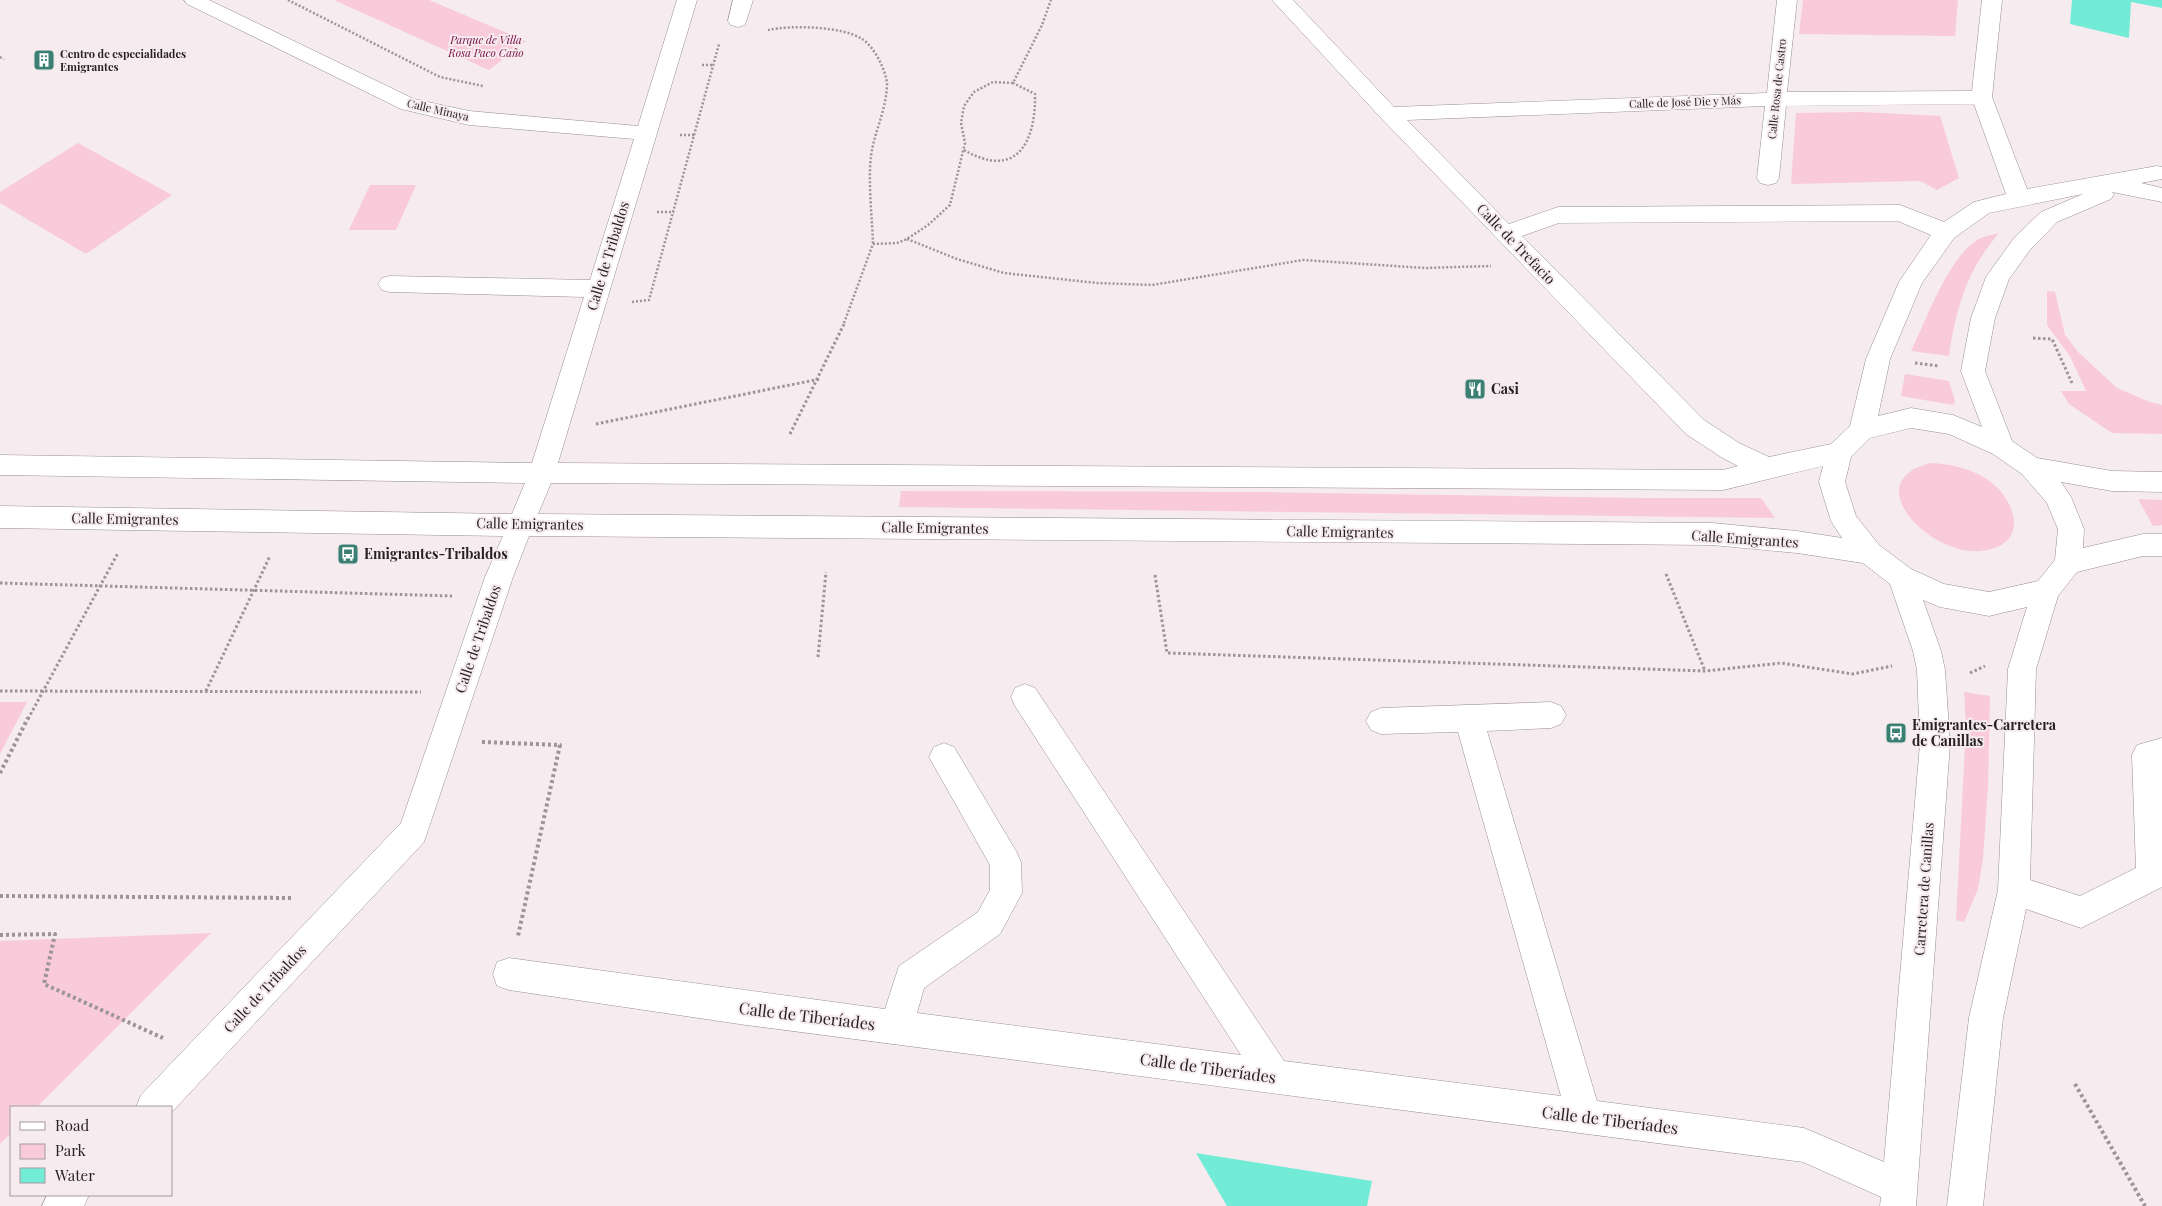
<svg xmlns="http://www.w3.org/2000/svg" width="2162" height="1206" viewBox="0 0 2162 1206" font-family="'Playfair Display',serif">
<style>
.green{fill:#f9cada}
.water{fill:#73ecd7}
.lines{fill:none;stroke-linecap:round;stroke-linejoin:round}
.minor-casing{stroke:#988f92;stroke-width:1}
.path-far2{stroke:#9c9497;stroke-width:2.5;stroke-dasharray:2 2;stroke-linecap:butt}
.path-far1{stroke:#9c9497;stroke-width:3;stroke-dasharray:2.5 2.5;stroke-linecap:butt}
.path{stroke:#9c9497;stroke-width:4;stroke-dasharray:3 3;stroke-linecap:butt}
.minor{fill:#fff;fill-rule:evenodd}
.labels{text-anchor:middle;stroke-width:4;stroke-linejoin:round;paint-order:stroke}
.far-park-label{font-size:11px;font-style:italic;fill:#750a42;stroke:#f6ebef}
.far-poi-label{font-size:11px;font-weight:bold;fill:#262224;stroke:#f6ebef;text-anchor:start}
.far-street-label{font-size:11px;fill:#262224;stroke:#f6ebef}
.street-label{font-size:14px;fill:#262224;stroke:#f6ebef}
.poi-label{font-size:14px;font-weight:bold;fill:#262224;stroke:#f6ebef;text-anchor:start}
.near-street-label{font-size:16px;fill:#262224;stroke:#f6ebef}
</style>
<rect width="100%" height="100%" fill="#f6ebef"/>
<g class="green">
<path d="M 334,0 L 429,0 L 526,41 L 489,70 Z"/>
<path d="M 1803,0 L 1958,0 L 1955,36 L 1799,34 Z"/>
<path d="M 1860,112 L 1940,116 L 1959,178 L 1937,190 L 1920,181 L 1791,184 L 1796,113 Z"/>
<path d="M 78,143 L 172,195 L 86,254 L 0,203 L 0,192 Z"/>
<path d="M 370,185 L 416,185 L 396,230 L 349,230 Z"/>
<path d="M 1999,233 C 1967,270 1956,308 1949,356 L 1911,351 C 1927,319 1947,260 1977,240 C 1983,236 1992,235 1999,233 Z"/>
<path d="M 2047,291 L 2055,292 L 2065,335 L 2078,352 L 2117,388 L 2150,402 L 2162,405 L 2162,434 L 2112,433 L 2069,404 L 2061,391 L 2086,391 L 2070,356 L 2047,325 Z"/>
<path d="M 1905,374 L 1949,381 L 1955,401 L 1953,405 L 1901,396 Z"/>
<path d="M 1931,463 C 1951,464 1970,468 1988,480 C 2019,502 2029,547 1980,551 C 1930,556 1856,481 1931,463 Z"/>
<path d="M 901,491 L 1262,492 L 1643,498 L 1761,498 L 1775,518 L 899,507 Z"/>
<path d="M 2138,499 L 2162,500 L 2162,525 L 2153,526 Z"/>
<path d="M 1964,692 L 1990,696 L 1988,787 L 1983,859 L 1978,889 L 1964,922 L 1956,920 L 1966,726 Z"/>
<path d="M 0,702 L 27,702 L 0,754 Z"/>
<path d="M 211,933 L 37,1107 L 11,1107 L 11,1133 L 0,1144 L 0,941 Z"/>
</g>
<g class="water">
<path d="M 2072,0 L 2162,0 L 2162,8 L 2131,2 L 2129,38 L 2070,24 Z"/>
<path d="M 1196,1153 L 1372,1181 L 1367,1206 L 1227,1206 Z"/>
</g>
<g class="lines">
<g class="minor-casing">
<g id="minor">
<path d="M 184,0 L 209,0 L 414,99 L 469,111 L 638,126 L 677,0 L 697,0 L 558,463 L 1723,470 L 1738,466 L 1721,457 L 1686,434 L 1382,119 L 1272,0 L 1293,0 L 1394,107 L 1767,93 L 1777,0 L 1797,0 L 1787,92 L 1972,91 L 1982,0 L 2002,0 L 1992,97 L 2027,189 L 2157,166 L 2162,167 L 2162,179 L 2141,183 L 2162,188 L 2162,202 L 2112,192 L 2114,194 L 2111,199 L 2057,222 L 2030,250 L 2009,279 L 1995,318 L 1985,371 L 2012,441 L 2037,458 L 2112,471 L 2162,472 L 2162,492 L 2112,491 L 2061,482 L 2071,497 L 2084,529 L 2083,548 L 2143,534 L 2162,534 L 2162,556 L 2143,556 L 2077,572 L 2058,596 L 2036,669 L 2030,880 L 2080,896 L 2136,868 L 2132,755 L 2137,745 L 2162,738 L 2162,887 L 2081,928 L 2026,909 L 2003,1018 L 1983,1206 L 1947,1206 L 1969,1018 L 1998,890 L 2008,669 L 2027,607 L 1989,616 L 1940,607 L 1923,600 L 1941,651 L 1945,670 L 1950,744 L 1916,1206 L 1880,1206 L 1881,1197 L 1803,1162 L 746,1025 L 509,990 L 497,986 L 493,974 L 497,962 L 509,958 L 885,1009 L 899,966 L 978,912 L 990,890 L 990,865 L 929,757 L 934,747 L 944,743 L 954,747 L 1016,851 L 1021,862 L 1022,893 L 1000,934 L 924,988 L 917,1013 L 1241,1055 L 1015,706 L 1011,697 L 1015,688 L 1025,684 L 1035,688 L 1284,1061 L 1561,1096 L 1458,732 L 1381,734 L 1371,730 L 1366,721 L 1371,712 L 1381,708 L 1551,702 L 1561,706 L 1566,715 L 1561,724 L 1551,728 L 1487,731 L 1597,1101 L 1804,1128 L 1884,1162 L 1920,744 L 1917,670 L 1913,651 L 1890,584 L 1863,563 L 1797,553 L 1712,545 L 529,536 L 513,577 L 424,842 L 171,1113 L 171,1107 L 136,1107 L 141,1095 L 401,823 L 485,577 L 503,536 L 0,528 L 0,506 L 512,514 L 525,483 L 0,475 L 0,455 L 532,463 L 584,297 L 390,292 L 382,290 L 378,284 L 382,278 L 390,276 L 590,280 L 634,139 L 469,125 L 401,109 L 187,4 ZM 1974,104 L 2006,194 L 1974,202 L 1944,222 L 1900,205 L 1558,207 L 1509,224 L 1407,120 L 1765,106 L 1757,178 L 1760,183 L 1768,185 L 1776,183 L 1779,178 L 1786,106 ZM 2083,194 L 2041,212 L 2014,238 L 1986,277 L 1971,318 L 1961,371 L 1982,427 L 1953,415 L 1911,408 L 1878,416 L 1890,359 L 1922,283 L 1954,238 L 1989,213 ZM 1898,221 L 1931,235 L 1899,282 L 1866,359 L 1850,426 L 1831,444 L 1769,457 L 1739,443 L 1704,420 L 1522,236 L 1559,223 ZM 1911,428 L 1949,434 L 1993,454 L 2022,474 L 2047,503 L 2058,529 L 2055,560 L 2038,581 L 1989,592 L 1944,584 L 1911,569 L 1879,545 L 1856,516 L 1845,482 L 1851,457 L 1870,438 ZM 1823,466 L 1819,482 L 1831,521 L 1842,538 L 1797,531 L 1712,523 L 538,514 L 551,483 L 1723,490 Z"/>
<path d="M 733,0 L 753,0 L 745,25 L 738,27 L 731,25 L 728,21 Z"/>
<path d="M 47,1195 L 89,1195 L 84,1206 L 42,1206 Z"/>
</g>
</g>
<g class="path-far2">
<path d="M 288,0 L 440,77 L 483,86"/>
<path d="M 768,30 C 791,25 842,26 862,39 C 874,46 887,72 887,85 C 886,112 874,132 871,156 C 868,181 872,217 873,244"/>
<path d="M 0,57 L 4,59"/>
<path d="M 702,65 L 713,65"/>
<path d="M 680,135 L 695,135"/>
<path d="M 964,150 C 1016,180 1036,143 1035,94 L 1013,83"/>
<path d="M 657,212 L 674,212"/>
<path d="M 907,239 L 957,259 L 1004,273 L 1097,283 L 1152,285 L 1303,260 L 1425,268 L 1491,266"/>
<path d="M 632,302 L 649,300 L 719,44"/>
<path d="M 844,323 L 873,244 L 897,243 L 907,239 L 928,225 L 950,205 L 965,143 L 961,123 L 964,106 L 974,92 L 993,82 L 1013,83 L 1042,25 L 1051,0"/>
</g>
<g class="path-far1">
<path d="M 2033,338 L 2052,339 L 2072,383"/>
<path d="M 1915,363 L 1939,366"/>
<path d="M 596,424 L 820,379"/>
<path d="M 790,434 L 845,322"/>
<path d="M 1666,574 L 1705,671"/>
<path d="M 1155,575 L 1167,653 L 1705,671 L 1781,663 L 1853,674 L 1892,666"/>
<path d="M 0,583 L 452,596"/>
<path d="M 818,657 L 826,572"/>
<path d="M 1970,673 L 1985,666"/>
<path d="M 0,691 L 421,692"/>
<path d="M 206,691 L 270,556"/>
<path d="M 28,719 L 118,553"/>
</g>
<g class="path">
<path d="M 482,742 L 560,745 L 518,936"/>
<path d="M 0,773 L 28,718"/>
<path d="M 0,896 L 294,898"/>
<path d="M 0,935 L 55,934 L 44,984 L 163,1038"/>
<path d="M 2075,1084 L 2145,1206"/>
</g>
<use href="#minor" class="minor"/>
</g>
<defs>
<g id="building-square" transform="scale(1.125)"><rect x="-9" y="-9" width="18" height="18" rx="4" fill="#3c8074" stroke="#f6ebef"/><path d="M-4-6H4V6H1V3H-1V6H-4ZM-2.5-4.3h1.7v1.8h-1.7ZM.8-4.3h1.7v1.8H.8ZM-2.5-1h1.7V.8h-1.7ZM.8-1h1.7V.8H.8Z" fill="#fff"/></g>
<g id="restaurant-square" transform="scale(1.125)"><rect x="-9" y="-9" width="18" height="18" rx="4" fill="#3c8074" stroke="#f6ebef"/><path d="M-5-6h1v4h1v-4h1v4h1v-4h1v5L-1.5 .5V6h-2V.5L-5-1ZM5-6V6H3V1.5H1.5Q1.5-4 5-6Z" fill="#fff"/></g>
<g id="bus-square" transform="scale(1.125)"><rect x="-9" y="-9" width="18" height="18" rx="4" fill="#3c8074" stroke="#f6ebef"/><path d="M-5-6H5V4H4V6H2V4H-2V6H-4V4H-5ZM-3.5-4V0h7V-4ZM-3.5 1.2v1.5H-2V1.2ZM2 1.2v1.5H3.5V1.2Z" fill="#fff"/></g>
</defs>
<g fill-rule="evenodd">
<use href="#building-square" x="44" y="60"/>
<use href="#restaurant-square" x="1475" y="389"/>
<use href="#bus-square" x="348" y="554"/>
<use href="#bus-square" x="1896" y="733"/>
</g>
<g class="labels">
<g class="far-park-label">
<text x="486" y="44">Parque de Villa<tspan x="486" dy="13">Rosa Paco Caño</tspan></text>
</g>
<g class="far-poi-label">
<text x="60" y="58">Centro de especialidades<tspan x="60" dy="13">Emigrantes</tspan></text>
</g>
<g class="far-street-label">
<text transform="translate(1777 89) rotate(-84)" y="4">Calle Rosa de Castro</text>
<text transform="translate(1685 102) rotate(-2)" y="4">Calle de José Die y Más</text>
<text transform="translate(438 110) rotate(13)" y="4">Calle Minaya</text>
</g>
<g class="street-label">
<text transform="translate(1516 244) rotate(46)" y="5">Calle de Trefacio</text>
<text transform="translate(608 256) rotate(-73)" y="5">Calle de Tribaldos</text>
<text transform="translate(125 519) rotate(1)" y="5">Calle Emigrantes</text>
<text transform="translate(530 524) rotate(1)" y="5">Calle Emigrantes</text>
<text transform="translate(935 528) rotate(1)" y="5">Calle Emigrantes</text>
<text transform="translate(1340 532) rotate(1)" y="5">Calle Emigrantes</text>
<text transform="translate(1745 539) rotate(4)" y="5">Calle Emigrantes</text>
<text transform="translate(478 639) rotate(-71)" y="5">Calle de Tribaldos</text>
<text transform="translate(1924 889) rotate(-86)" y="5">Carretera de Canillas</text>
<text transform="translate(265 989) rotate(-47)" y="5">Calle de Tribaldos</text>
</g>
<g class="poi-label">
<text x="1491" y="394">Casi</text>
<text x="364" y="559">Emigrantes-Tribaldos</text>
<text x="1912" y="730">Emigrantes-Carretera<tspan x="1912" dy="16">de Canillas</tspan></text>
</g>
<g class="near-street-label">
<text transform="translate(807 1016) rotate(7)" y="6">Calle de Tiberíades</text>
<text transform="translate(1208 1068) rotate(8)" y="6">Calle de Tiberíades</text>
<text transform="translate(1610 1120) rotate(7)" y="6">Calle de Tiberíades</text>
</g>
</g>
<rect x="10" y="1106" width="162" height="90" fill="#f6ebef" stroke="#a39b9e"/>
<rect x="20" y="1122" width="25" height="8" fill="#ffffff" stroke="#a39b9e"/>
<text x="55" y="1131" font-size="15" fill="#262224">Road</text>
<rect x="20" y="1144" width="25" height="15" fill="#f9cada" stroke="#a39b9e"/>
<text x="55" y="1156" font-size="15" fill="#262224">Park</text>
<rect x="20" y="1168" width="25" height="15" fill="#73ecd7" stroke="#a39b9e"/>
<text x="55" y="1181" font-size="15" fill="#262224">Water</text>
</svg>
